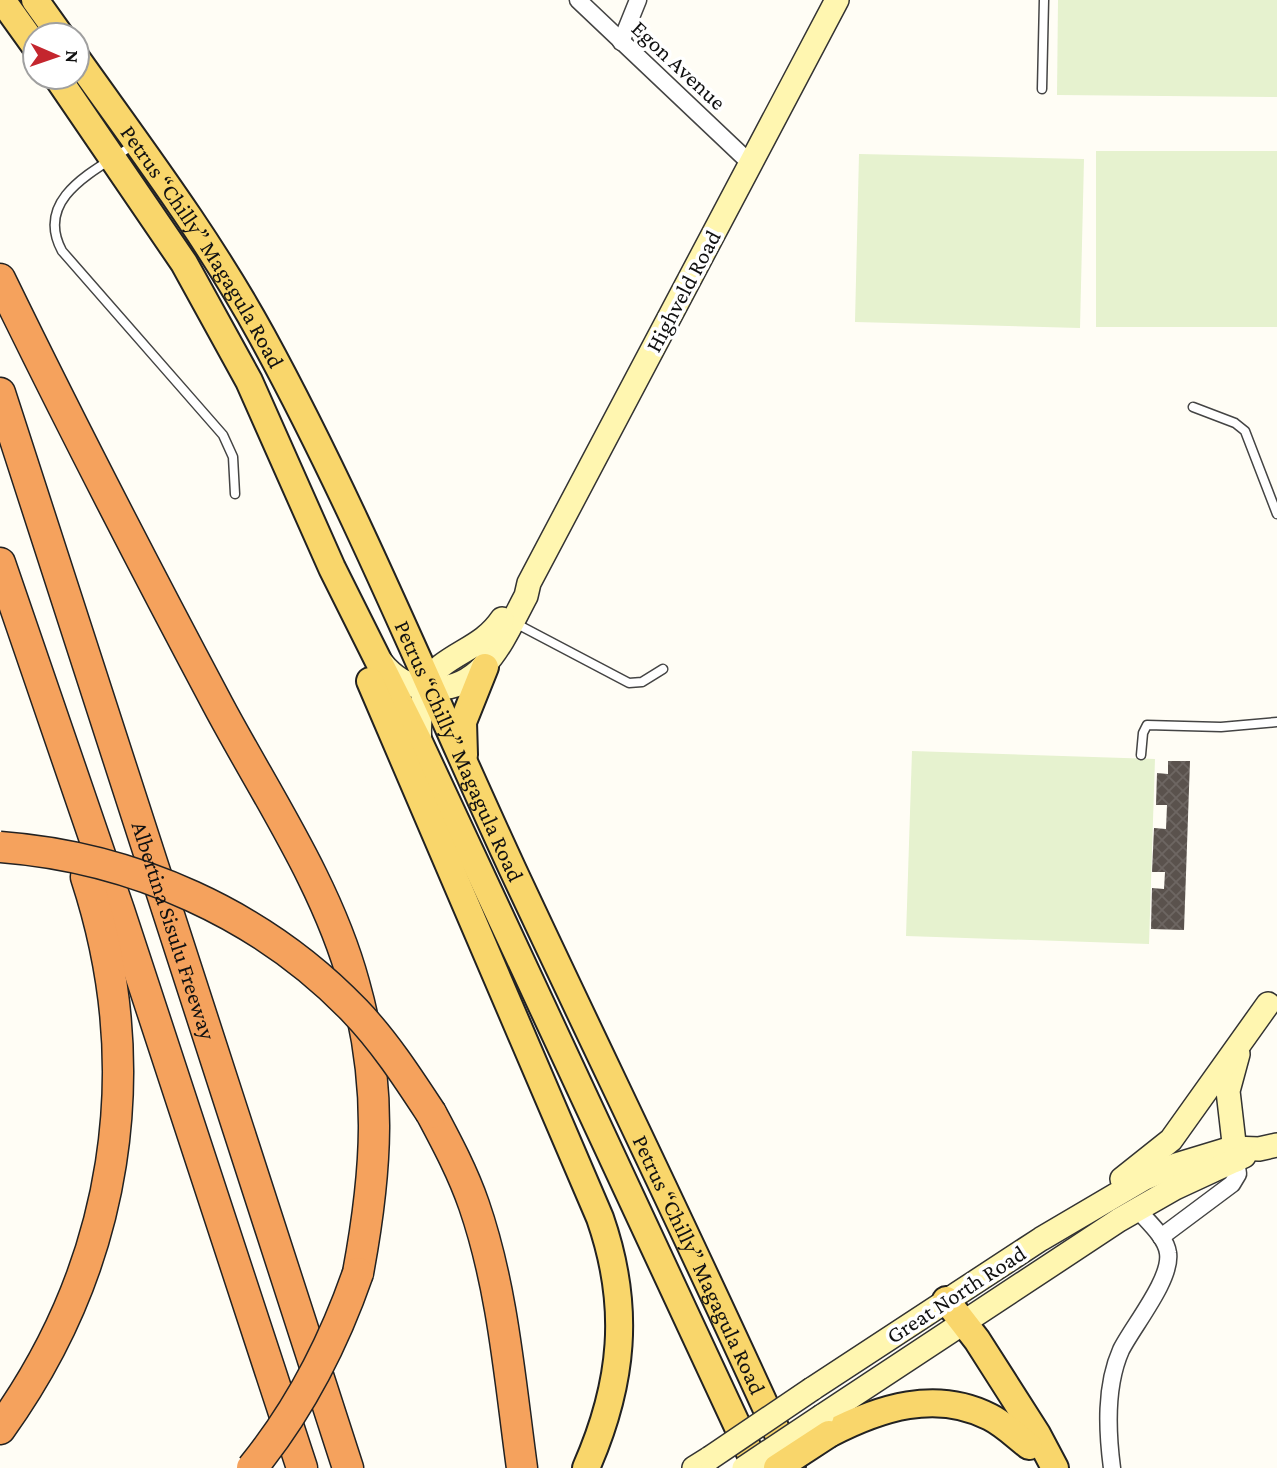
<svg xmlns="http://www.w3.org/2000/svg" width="1277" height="1468" viewBox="0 0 1277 1468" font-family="'Crimson Pro',serif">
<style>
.pitch{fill:#e6f2cf}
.building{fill:url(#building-cross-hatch)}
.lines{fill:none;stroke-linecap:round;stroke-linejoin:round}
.lane-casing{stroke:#444;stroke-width:11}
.street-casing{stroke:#444;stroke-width:19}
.secondary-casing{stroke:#333;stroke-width:26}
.primary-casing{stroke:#222;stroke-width:30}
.highway-casing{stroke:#222;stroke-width:33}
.lane{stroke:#fff;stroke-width:8}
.street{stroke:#fff;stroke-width:16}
.secondary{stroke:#fff6b0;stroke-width:23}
.primary{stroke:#f9d66b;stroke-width:26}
.highway{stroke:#f5a25d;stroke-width:30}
.secondary-bridge-casing{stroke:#333;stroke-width:26;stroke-linecap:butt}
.primary-bridge-casing{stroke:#222;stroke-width:30;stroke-linecap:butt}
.highway-bridge-casing{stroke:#222;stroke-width:33;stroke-linecap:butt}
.secondary-bridge{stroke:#fff6b0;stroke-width:23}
.primary-bridge{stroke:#f9d66b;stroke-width:26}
.highway-bridge{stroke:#f5a25d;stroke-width:30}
.labels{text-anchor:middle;stroke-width:7;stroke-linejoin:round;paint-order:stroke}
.street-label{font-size:23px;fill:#111;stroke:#fff}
</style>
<defs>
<pattern id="building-cross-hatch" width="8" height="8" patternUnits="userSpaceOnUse" patternTransform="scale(1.75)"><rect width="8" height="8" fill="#5a524d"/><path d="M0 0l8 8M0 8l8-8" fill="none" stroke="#6d6662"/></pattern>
</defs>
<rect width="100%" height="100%" fill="#fffdf5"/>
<g class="pitch">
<path d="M 1058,0 L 1277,0 L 1277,97 L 1057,95 Z"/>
<rect x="1096" y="151" width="181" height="176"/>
<path d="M 859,154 L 1084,159 L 1080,328 L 855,322 Z"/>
<path d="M 912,751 L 1155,759 L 1149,944 L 906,936 Z"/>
</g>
<path class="building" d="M 1168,761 L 1190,761 L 1184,930 L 1151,929 L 1152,888 L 1164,889 L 1165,872 L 1152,872 L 1154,828 L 1166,829 L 1167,805 L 1156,805 L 1157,773 L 1168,774 Z"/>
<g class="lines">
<g class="lane-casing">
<g id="lane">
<path d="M 1042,89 L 1044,0"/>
<path d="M 133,145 C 97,170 33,197 62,251 L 223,435 L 233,457 L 235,494"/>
<path d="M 1193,407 L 1235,423 L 1245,431 L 1277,514"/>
<path d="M 515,623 L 629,683 L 642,682 L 663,669"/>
<path d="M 1141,755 L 1143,733 L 1147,725 L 1221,727 L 1277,722"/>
</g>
</g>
<g class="street-casing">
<g id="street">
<path d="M 578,0 L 750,163"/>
<path d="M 621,42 L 638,0"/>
<path d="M 1161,1237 L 1232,1184 L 1238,1174 L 1236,1160"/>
<path d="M 1112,1468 C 1107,1430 1105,1386 1121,1350 C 1133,1326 1172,1279 1168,1253 C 1166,1237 1147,1221 1137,1209"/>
</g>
</g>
<g class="secondary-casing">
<g id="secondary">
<path d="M 381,662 C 394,678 407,686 427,688 C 483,694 504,637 526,596 L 529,583 L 837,0"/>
<path d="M 420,744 C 418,720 421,682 441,666 C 463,649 485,644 502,619"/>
<path d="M 1236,1160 L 1228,1091 L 1238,1054"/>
<path d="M 1122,1179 L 1171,1140 L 1268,1004"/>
<path d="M 812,1389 L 1041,1239 L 1143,1179 L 1176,1165 L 1232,1148 L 1259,1149 L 1277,1145"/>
<path d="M 822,1416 L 1119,1220 L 1175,1188 L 1244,1156"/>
<path d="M 694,1468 L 710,1458"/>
</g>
</g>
<g class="primary-casing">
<g id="primary">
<path d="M 2,0 L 35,46"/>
<path d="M 35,0 L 60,35"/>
<path id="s1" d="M 77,59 C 141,149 209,239 262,336 C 356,508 430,691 512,868 C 605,1067 702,1264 792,1465"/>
<path d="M 57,77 L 184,263 L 249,381 L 332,568 L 420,744 L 757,1468"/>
<path d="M 370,681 L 600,1218 C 631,1307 623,1384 586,1468"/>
<path d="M 464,755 L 463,722 L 485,667"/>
<path d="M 946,1300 L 977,1340 L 1037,1434 L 1055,1468"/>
<path d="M 829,1434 C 879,1408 936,1389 990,1417 C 1004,1424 1016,1436 1029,1446"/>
</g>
</g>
<g class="highway-casing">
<g id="highway">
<path d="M 0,279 C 70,423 143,564 218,705 C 266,795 327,884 354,983 C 383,1085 377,1171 358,1273"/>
<path id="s2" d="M 0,393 L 348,1468"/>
<path d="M 0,563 L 119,910 L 302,1468"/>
<path d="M 431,1113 C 447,1143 463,1173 474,1205 C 503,1289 510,1381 522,1468"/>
<path d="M 0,1429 C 118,1265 149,1069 86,877"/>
</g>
</g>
<use href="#lane" class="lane"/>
<use href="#street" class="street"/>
<use href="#secondary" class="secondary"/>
<use href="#primary" class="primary"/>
<use href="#highway" class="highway"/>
<g class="secondary-bridge-casing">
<g id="secondary-bridge">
<path d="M 710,1458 L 812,1389"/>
<path d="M 744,1468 L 822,1416"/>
</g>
</g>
<g class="primary-bridge-casing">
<path id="primary-bridge" d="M 777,1468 L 829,1434"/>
</g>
<g class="highway-bridge-casing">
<g id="highway-bridge">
<path d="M 0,847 C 133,857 262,914 355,1011 C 384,1041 408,1078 431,1113"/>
<path d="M 252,1468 C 300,1409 333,1345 358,1273"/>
</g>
</g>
<use href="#secondary-bridge" class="secondary-bridge"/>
<use href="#primary-bridge" class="primary-bridge"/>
<use href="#highway-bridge" class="highway-bridge"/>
</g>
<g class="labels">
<g class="street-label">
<text transform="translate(679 65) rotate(43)" y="8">Egon Avenue</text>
<text dy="8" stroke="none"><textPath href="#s1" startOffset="226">Petrus “Chilly” Magagula Road</textPath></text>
<text transform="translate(683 291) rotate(-62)" y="8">Highveld Road</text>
<text dy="8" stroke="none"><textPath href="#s1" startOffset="793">Petrus “Chilly” Magagula Road</textPath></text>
<text dy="8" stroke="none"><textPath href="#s2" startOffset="565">Albertina Sisulu Freeway</textPath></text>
<text dy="8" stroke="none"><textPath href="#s1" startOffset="1360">Petrus “Chilly” Magagula Road</textPath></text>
<text transform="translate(956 1294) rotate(-33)" y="8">Great North Road</text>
</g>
</g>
<g transform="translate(56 56) rotate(92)"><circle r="33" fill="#ffffff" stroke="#a0a0a0" stroke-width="2"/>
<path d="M0-5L12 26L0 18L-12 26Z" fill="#c4262e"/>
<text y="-10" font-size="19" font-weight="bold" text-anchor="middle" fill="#111111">N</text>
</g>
</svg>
